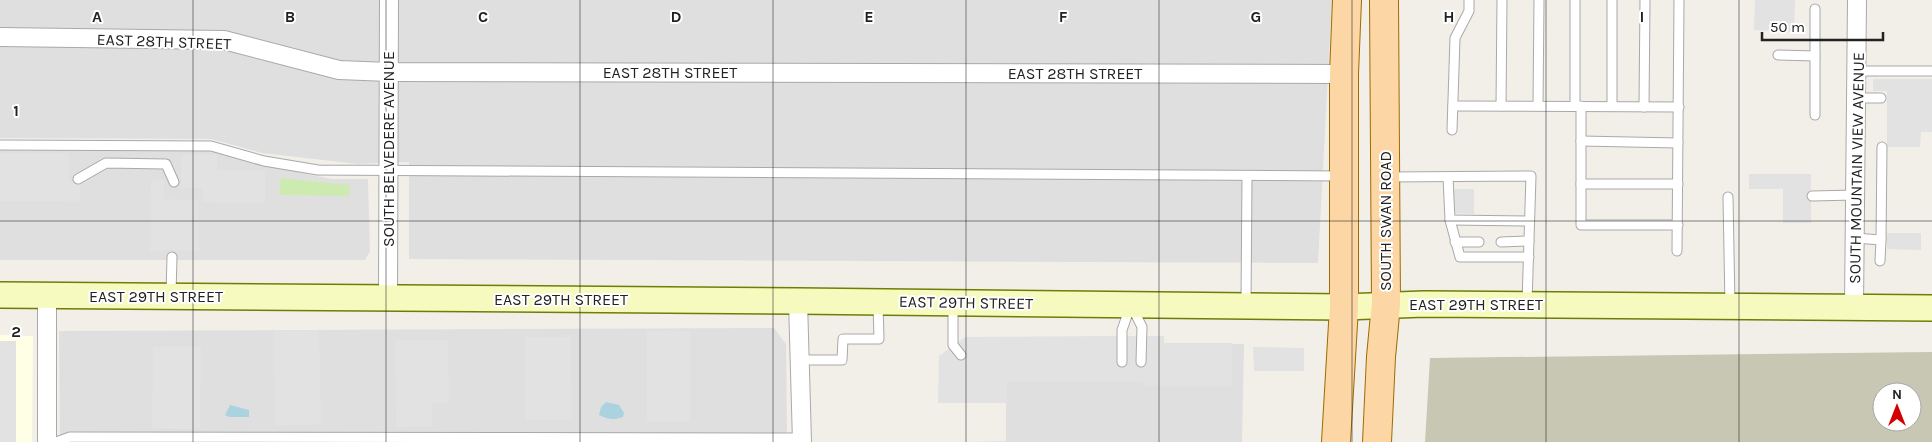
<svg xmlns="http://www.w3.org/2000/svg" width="1932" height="442" viewBox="0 0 1932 442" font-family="Karla,sans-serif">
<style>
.residential{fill:#e0dfdf}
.education{fill:#ffffe5}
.construction{fill:#c7c7b4;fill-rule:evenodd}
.grass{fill:#cdebb0}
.parking{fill:#e2e2e2}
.water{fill:#aad3df}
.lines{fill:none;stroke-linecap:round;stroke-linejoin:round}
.lane-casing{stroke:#a9a9a9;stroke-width:11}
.street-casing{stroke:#a9a9a9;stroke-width:20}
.secondary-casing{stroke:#707d05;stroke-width:28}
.primary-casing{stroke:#a06b00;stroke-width:30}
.lane{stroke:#fff;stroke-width:9}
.street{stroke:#fff;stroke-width:18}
.secondary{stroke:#f7fabf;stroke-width:25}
.primary{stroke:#fcd6a4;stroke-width:28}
.grid{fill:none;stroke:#222;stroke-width:1;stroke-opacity:0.55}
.labels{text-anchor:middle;stroke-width:4;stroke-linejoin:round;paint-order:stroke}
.street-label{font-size:16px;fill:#222;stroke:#fff}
.grid-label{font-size:16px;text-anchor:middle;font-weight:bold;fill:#222;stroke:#fff;stroke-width:4;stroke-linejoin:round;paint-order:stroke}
</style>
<rect width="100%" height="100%" fill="#f2efe9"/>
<g class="residential">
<path d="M 0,0 L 1332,0 L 1318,263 L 409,259 L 409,162 L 358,164 L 262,153 L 211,139 L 0,138 Z"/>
<path d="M 0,150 L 214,151 L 302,173 L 331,179 L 368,179 L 370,251 L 365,260 L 0,260 Z"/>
<path d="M 774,328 L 786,344 L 787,436 L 60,438 L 59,331 Z"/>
<path d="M 1164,336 L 1164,343 L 1244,344 L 1242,442 L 967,442 L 1006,441 L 1006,337 Z"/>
</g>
<path class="education" d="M 0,335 L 33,336 L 32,442 L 0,442 Z"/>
<path class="construction" d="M 1932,352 L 1932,442 L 1425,442 L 1430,358 ZM 1882,392 L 1912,392 L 1912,422 L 1882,422 Z"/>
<path class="grass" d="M 281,178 L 350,185 L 349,196 L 279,195 Z"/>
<g class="parking">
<path d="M 1755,0 L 1795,0 L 1794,32 L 1754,30 Z"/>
<path d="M 1873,79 L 1932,79 L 1932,132 L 1921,132 L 1920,147 L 1887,147 L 1887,91 L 1873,91 Z"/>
<path d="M 0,153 L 69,153 L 69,182 L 80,182 L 80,202 L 0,201 Z"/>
<path d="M 181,155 L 217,155 L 217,170 L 265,170 L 265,203 L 202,202 L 202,188 L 181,188 Z"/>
<path d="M 1749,174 L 1811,174 L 1811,223 L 1783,223 L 1783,189 L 1749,189 Z"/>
<path d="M 164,180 L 164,199 L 199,200 L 199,251 L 150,251 L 151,181 Z"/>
<path d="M 1452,189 L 1474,189 L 1474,214 L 1453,213 Z"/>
<path d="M 1887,233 L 1921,233 L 1921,250 L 1887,249 Z"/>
<path d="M 319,330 L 321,424 L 275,426 L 273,331 Z"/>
<rect x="647" y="331" width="43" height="91"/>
<path d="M 1164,336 L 1164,343 L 1232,343 L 1232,386 L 1144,386 L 1143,382 L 1007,382 L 1007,403 L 938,403 L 939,356 L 965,337 Z"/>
<path d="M 525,337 L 571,337 L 572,420 L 526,420 Z"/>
<path d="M 395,340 L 448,340 L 449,402 L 432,403 L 432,426 L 396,427 Z"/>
<rect x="0" y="341" width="16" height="101"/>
<path d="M 153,347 L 201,347 L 200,429 L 152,428 Z"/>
<path d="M 1253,347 L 1304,348 L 1304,371 L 1254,371 Z"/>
</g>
<g class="water">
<path d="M 606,402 L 619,405 L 624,413 L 623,417 C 614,420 608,420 599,415 L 601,407 Z"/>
<path d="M 230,405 L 249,410 L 249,417 L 229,417 L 225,415 Z"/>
</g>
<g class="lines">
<g class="lane-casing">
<g id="lane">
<path d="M 1612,0 L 1612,106"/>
<path d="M 1778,55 L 1815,56"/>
<path d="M 1857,71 L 1932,71"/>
<path d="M 1856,98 L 1881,98"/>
<path d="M 1453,106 L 1679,107"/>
<path d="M 1501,106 L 1502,0"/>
<path d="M 1538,106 L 1539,0"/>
<path d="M 1575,106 L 1575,0"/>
<path d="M 1581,106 L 1581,225 L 1678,225"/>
<path d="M 1644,107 L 1645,0"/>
<path d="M 1815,115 L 1815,9"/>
<path d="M 1452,130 L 1455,38 L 1469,11 L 1469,0"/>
<path d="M 1581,141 L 1678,143"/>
<path d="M 0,145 L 211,146 L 264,161 L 318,170 L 1342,176"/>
<path d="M 1388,177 L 1531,176 L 1527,303"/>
<path d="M 1448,177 L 1450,220 L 1460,257 L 1529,257"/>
<path d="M 78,179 L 106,163 L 166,164 L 174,182"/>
<path d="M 1581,184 L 1678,184"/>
<path d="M 1812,196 L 1855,195"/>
<path d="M 1728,197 L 1730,306"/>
<path d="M 1450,220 L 1529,221"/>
<path d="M 1855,238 L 1881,240 L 1880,261"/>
<path d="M 1881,240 L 1882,147"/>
<path d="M 1455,242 L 1479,242"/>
<path d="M 1501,242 L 1529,241"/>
<path d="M 1677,251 L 1679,0"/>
<path d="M 171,294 L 172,257"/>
<path d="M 953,305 L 953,345 L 961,355"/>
<path d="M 1246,305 L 1247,176"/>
<path d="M 1132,307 L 1142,327 L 1141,362"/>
<path d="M 800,360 L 842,360 L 843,339 L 879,339 L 878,304"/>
<path d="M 1122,362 L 1122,330 L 1130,307"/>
<path d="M 56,442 L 70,437 L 801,438"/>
</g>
</g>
<g class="street-casing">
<g id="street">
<path d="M 0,37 L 224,40 L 339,70 L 389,72 L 1344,74"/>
<path d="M 47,295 L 47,442"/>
<path d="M 388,298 L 389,0"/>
<path d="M 798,301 L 802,442"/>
<path d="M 1854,306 L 1857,0"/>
</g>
</g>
<g class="secondary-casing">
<path id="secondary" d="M 0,295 L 798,301 L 1344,307 L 1424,304 L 1932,308"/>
</g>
<g class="primary-casing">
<g id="primary">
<path d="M 1336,442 L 1344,307 L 1344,74 L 1347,0"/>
<path d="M 1377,442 L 1381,357 L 1386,304 L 1384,0"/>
</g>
</g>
<use href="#lane" class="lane"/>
<use href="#street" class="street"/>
<use href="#secondary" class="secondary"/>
<use href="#primary" class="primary"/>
</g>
<path class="grid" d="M 193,0 L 193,442M 386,0 L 386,442M 580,0 L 580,442M 773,0 L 773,442M 966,0 L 966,442M 1159,0 L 1159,442M 1352,0 L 1352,442M 1546,0 L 1546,442M 1739,0 L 1739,442M 0,221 L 1932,221"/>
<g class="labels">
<g class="street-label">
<text transform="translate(164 41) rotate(2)" y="6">EAST 28TH STREET</text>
<text x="670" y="78">EAST 28TH STREET</text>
<text x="1075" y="79">EAST 28TH STREET</text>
<text transform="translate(388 149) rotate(-90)" y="6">SOUTH BELVEDERE AVENUE</text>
<text transform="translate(1856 168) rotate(-89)" y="6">SOUTH MOUNTAIN VIEW AVENUE</text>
<text transform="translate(1385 221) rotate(-90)" y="6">SOUTH SWAN ROAD</text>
<text x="156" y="302">EAST 29TH STREET</text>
<text x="561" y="305">EAST 29TH STREET</text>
<text transform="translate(966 302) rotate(1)" y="6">EAST 29TH STREET</text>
<text x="1476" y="310">EAST 29TH STREET</text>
</g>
</g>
<g class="grid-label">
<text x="97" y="22">A</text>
<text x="290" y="22">B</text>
<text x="483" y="22">C</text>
<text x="676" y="22">D</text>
<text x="869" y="22">E</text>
<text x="1063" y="22">F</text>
<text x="1256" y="22">G</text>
<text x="1449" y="22">H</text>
<text x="1642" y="22">I</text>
<text x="16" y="116">1</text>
<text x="16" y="337">2</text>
</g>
<g transform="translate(1897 407)"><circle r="24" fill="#ffffff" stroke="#a7a7a7"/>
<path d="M0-4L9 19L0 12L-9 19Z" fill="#d40000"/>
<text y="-8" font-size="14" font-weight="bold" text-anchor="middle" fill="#222222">N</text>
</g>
<path d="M1762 32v8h121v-8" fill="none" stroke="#222222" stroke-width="2.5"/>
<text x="1770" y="32" font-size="15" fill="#222222" stroke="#ffffff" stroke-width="4" paint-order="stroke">50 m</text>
</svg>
